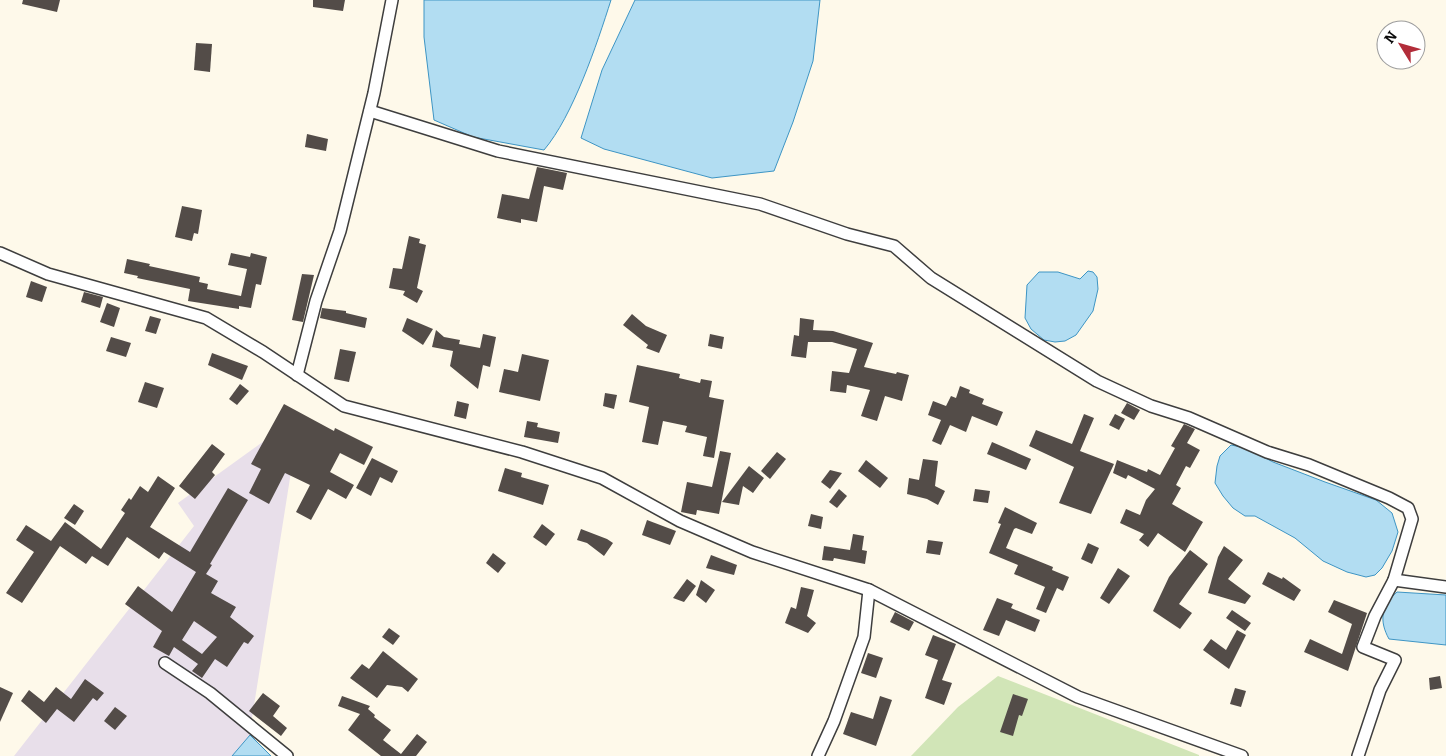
<svg xmlns="http://www.w3.org/2000/svg" width="1446" height="756" viewBox="0 0 1446 756" font-family="Bitter,serif">
<style>
.industrial{fill:#e8dfea}
.green{fill:#d1e5b7}
.water{fill:#b2ddf2;stroke:#3e95c4}
.building{fill:#534c48;fill-rule:evenodd}
.lines{fill:none;stroke-linecap:round;stroke-linejoin:round}
.minor-casing{stroke:#3e3e3e;stroke-width:14}
.minor{stroke:#fff;stroke-width:11}
</style>
<rect width="100%" height="100%" fill="#fef9ea"/>
<path class="industrial" d="M 300,415 L 246,756 L 14,756 L 194,526 L 178,503 Z"/>
<path class="green" d="M 998,676 L 1199,755 L 1199,756 L 911,756 L 958,707 Z"/>
<g class="water">
<path d="M 424,0 L 611,0 C 597,44 573,116 544,150 L 473,137 L 434,120 L 424,37 Z"/>
<path d="M 635,0 L 820,0 L 813,61 L 793,122 L 774,171 L 712,178 L 604,149 L 581,138 L 602,70 Z"/>
<path d="M 1088,271 L 1093,272 L 1097,277 L 1098,289 L 1093,311 L 1076,335 L 1065,341 L 1055,342 L 1044,340 L 1031,329 L 1025,318 L 1027,285 L 1039,272 L 1058,272 L 1080,279 Z"/>
<path d="M 1231,445 L 1246,448 L 1273,462 L 1325,482 L 1376,500 L 1392,513 L 1398,532 L 1392,551 L 1382,568 L 1375,575 L 1366,577 L 1347,572 L 1323,561 L 1295,538 L 1255,516 L 1245,516 L 1233,508 L 1223,496 L 1215,483 L 1217,466 L 1220,456 Z"/>
<path d="M 1397,592 L 1446,595 L 1446,645 L 1389,639 C 1379,621 1381,606 1397,592 Z"/>
<path d="M 250,735 L 271,756 L 232,756 Z"/>
</g>
<g class="building">
<path d="M 23,0 L 60,0 L 57,12 L 22,4 Z"/>
<path d="M 313,0 L 345,0 L 343,11 L 313,7 Z"/>
<path d="M 196,43 L 212,44 L 210,72 L 194,70 Z"/>
<path d="M 307,134 L 328,139 L 326,151 L 305,147 Z"/>
<path d="M 537,167 L 567,173 L 563,190 L 544,186 L 537,222 L 521,219 L 521,223 L 497,218 L 502,194 L 529,199 Z"/>
<path d="M 182,206 L 202,210 L 198,234 L 194,233 L 192,241 L 175,237 Z"/>
<path d="M 409,236 L 420,239 L 419,243 L 426,245 L 417,288 L 423,291 L 417,303 L 403,295 L 405,291 L 389,288 L 393,268 L 402,269 Z"/>
<path d="M 231,253 L 250,257 L 251,253 L 267,257 L 261,285 L 256,284 L 251,308 L 239,306 L 239,309 L 188,301 L 190,289 L 137,278 L 138,276 L 124,273 L 127,259 L 150,264 L 149,266 L 200,277 L 199,282 L 208,284 L 207,289 L 241,296 L 247,269 L 228,265 Z"/>
<path d="M 302,274 L 314,275 L 303,322 L 292,320 Z"/>
<path d="M 31,281 L 47,287 L 42,302 L 26,297 Z"/>
<path d="M 84,292 L 103,297 L 100,308 L 81,302 Z"/>
<path d="M 107,303 L 120,308 L 114,327 L 100,322 Z"/>
<path d="M 322,308 L 346,311 L 346,313 L 367,318 L 365,328 L 320,318 Z"/>
<path d="M 632,314 L 646,326 L 667,335 L 659,353 L 646,348 L 648,345 L 623,325 Z"/>
<path d="M 150,316 L 161,319 L 156,334 L 145,331 Z"/>
<path d="M 407,318 L 433,329 L 423,345 L 402,331 Z"/>
<path d="M 800,318 L 814,320 L 813,330 L 833,331 L 873,343 L 864,367 L 896,374 L 897,372 L 909,375 L 902,401 L 885,396 L 877,421 L 861,416 L 870,390 L 847,385 L 846,393 L 830,391 L 832,371 L 849,373 L 857,349 L 832,342 L 808,342 L 806,358 L 791,356 L 794,335 L 799,336 Z"/>
<path d="M 436,330 L 444,337 L 460,340 L 459,344 L 480,348 L 483,334 L 496,337 L 490,367 L 483,365 L 478,389 L 450,366 L 453,351 L 432,347 Z"/>
<path d="M 710,334 L 724,337 L 722,349 L 708,346 Z"/>
<path d="M 111,337 L 131,343 L 126,357 L 106,351 Z"/>
<path d="M 340,349 L 356,352 L 349,382 L 334,379 Z"/>
<path d="M 212,353 L 248,366 L 242,380 L 208,365 Z"/>
<path d="M 522,354 L 549,360 L 540,401 L 499,392 L 504,369 L 518,372 Z"/>
<path d="M 637,365 L 680,374 L 679,378 L 700,383 L 701,379 L 712,381 L 709,397 L 724,400 L 714,458 L 703,456 L 707,437 L 685,432 L 687,426 L 663,421 L 658,445 L 642,442 L 649,407 L 629,402 Z"/>
<path d="M 145,382 L 164,388 L 157,408 L 138,402 Z"/>
<path d="M 240,384 L 249,391 L 237,405 L 229,399 Z"/>
<path d="M 960,386 L 970,390 L 969,393 L 984,399 L 982,404 L 1003,412 L 997,426 L 972,416 L 966,432 L 950,425 L 941,445 L 932,441 L 941,420 L 928,415 L 933,401 L 946,406 L 951,396 L 956,398 Z"/>
<path d="M 605,393 L 617,395 L 614,409 L 603,406 Z"/>
<path d="M 457,401 L 469,404 L 466,419 L 454,416 Z"/>
<path d="M 1127,403 L 1140,410 L 1134,420 L 1121,413 Z"/>
<path d="M 284,404 L 334,431 L 335,428 L 373,447 L 364,465 L 340,453 L 330,472 L 354,485 L 346,499 L 328,489 L 311,520 L 296,512 L 310,485 L 285,473 L 269,504 L 249,493 L 261,469 L 251,464 Z"/>
<path d="M 1084,414 L 1094,418 L 1080,451 L 1114,464 L 1091,514 L 1059,503 L 1074,467 L 1029,446 L 1036,430 L 1072,444 Z"/>
<path d="M 1115,414 L 1125,419 L 1119,430 L 1109,425 Z"/>
<path d="M 527,421 L 538,423 L 537,427 L 560,432 L 558,443 L 524,437 Z"/>
<path d="M 1184,424 L 1195,429 L 1187,443 L 1200,450 L 1190,468 L 1186,466 L 1176,485 L 1181,488 L 1172,504 L 1203,522 L 1185,552 L 1158,533 L 1148,547 L 1139,540 L 1144,534 L 1120,523 L 1126,509 L 1140,515 L 1146,500 L 1155,489 L 1128,475 L 1126,479 L 1113,473 L 1117,460 L 1147,472 L 1148,469 L 1160,475 L 1175,448 L 1171,446 Z"/>
<path d="M 992,442 L 1031,459 L 1026,470 L 987,454 Z"/>
<path d="M 212,444 L 225,454 L 212,472 L 215,475 L 195,499 L 179,486 Z"/>
<path d="M 720,451 L 731,453 L 719,514 L 697,510 L 696,515 L 681,512 L 687,482 L 712,487 Z"/>
<path d="M 777,452 L 786,459 L 770,479 L 761,471 Z"/>
<path d="M 372,458 L 398,471 L 392,483 L 380,477 L 371,496 L 356,488 Z"/>
<path d="M 923,459 L 938,461 L 935,486 L 945,491 L 938,505 L 927,499 L 907,494 L 909,478 L 919,480 Z"/>
<path d="M 866,460 L 888,478 L 880,488 L 858,471 Z"/>
<path d="M 749,466 L 764,478 L 753,493 L 743,486 L 739,505 L 722,502 Z"/>
<path d="M 505,468 L 522,473 L 521,477 L 549,485 L 543,505 L 498,491 Z"/>
<path d="M 830,470 L 842,473 L 830,489 L 821,482 Z"/>
<path d="M 158,476 L 175,488 L 150,527 L 190,552 L 228,488 L 248,500 L 210,564 L 212,565 L 206,574 L 218,581 L 211,593 L 236,607 L 230,617 L 254,636 L 248,644 L 244,642 L 227,667 L 215,659 L 202,678 L 192,671 L 198,664 L 174,647 L 169,656 L 153,647 L 162,631 L 125,604 L 138,586 L 172,612 L 196,572 L 164,552 L 159,559 L 127,537 L 108,566 L 92,556 L 86,564 L 60,546 L 22,603 L 6,593 L 34,552 L 16,540 L 26,525 L 51,541 L 65,522 L 101,549 L 125,513 L 121,510 L 129,498 L 131,500 L 140,486 L 148,492 ZM 194,621 L 217,637 L 202,654 L 182,640 Z"/>
<path d="M 839,489 L 847,496 L 837,508 L 829,502 Z"/>
<path d="M 975,489 L 990,491 L 988,503 L 973,501 Z"/>
<path d="M 74,504 L 84,511 L 75,525 L 64,518 Z"/>
<path d="M 1005,507 L 1037,523 L 1032,534 L 1016,528 L 1014,529 L 1006,548 L 1053,567 L 1052,570 L 1069,577 L 1063,591 L 1057,588 L 1046,613 L 1036,609 L 1045,587 L 1014,574 L 1018,565 L 989,553 L 1001,524 L 998,523 Z"/>
<path d="M 811,514 L 823,517 L 821,529 L 808,526 Z"/>
<path d="M 647,520 L 676,531 L 670,545 L 642,535 Z"/>
<path d="M 542,524 L 555,534 L 546,546 L 533,537 Z"/>
<path d="M 581,529 L 607,539 L 613,543 L 604,556 L 587,543 L 577,540 Z"/>
<path d="M 853,534 L 864,536 L 862,550 L 867,551 L 865,564 L 834,558 L 833,561 L 822,560 L 824,546 L 850,550 Z"/>
<path d="M 928,540 L 943,542 L 940,555 L 926,553 Z"/>
<path d="M 1088,543 L 1099,548 L 1092,564 L 1081,559 Z"/>
<path d="M 1224,546 L 1243,560 L 1228,579 L 1251,596 L 1245,604 L 1208,593 L 1218,557 Z"/>
<path d="M 1190,550 L 1208,564 L 1179,604 L 1192,613 L 1180,629 L 1153,611 L 1169,577 Z"/>
<path d="M 493,553 L 506,563 L 498,573 L 486,563 Z"/>
<path d="M 711,555 L 737,565 L 734,575 L 706,568 Z"/>
<path d="M 1118,568 L 1130,576 L 1109,604 L 1100,598 Z"/>
<path d="M 1268,572 L 1282,579 L 1283,577 L 1301,590 L 1294,601 L 1262,584 Z"/>
<path d="M 687,579 L 696,586 L 684,602 L 673,598 Z"/>
<path d="M 701,580 L 715,590 L 706,603 L 696,595 Z"/>
<path d="M 801,587 L 814,590 L 807,616 L 816,623 L 808,633 L 785,623 L 791,607 L 796,609 Z"/>
<path d="M 997,598 L 1013,604 L 1011,608 L 1040,620 L 1035,632 L 1006,620 L 999,636 L 983,630 Z"/>
<path d="M 1334,600 L 1367,613 L 1348,671 L 1304,652 L 1310,639 L 1342,654 L 1352,624 L 1328,612 Z"/>
<path d="M 1232,610 L 1251,623 L 1245,631 L 1226,618 Z"/>
<path d="M 895,612 L 914,622 L 909,631 L 890,622 Z"/>
<path d="M 389,628 L 400,636 L 393,645 L 382,637 Z"/>
<path d="M 1237,630 L 1246,635 L 1229,669 L 1203,650 L 1211,639 L 1226,650 Z"/>
<path d="M 933,635 L 956,644 L 942,680 L 952,683 L 944,705 L 925,698 L 938,660 L 925,655 Z"/>
<path d="M 383,651 L 418,679 L 408,692 L 402,687 L 387,685 L 377,698 L 350,678 L 362,664 L 369,669 Z"/>
<path d="M 868,653 L 883,658 L 876,678 L 861,673 Z"/>
<path d="M 1440,676 L 1442,688 L 1430,690 L 1429,678 Z"/>
<path d="M 85,679 L 104,693 L 97,701 L 93,698 L 74,722 L 57,709 L 46,723 L 21,701 L 29,690 L 44,702 L 56,687 L 71,699 Z"/>
<path d="M 0,687 L 13,693 L 0,722 Z"/>
<path d="M 1235,688 L 1246,691 L 1241,707 L 1230,704 Z"/>
<path d="M 263,693 L 280,706 L 273,716 L 287,728 L 281,736 L 249,711 Z"/>
<path d="M 1013,694 L 1028,699 L 1022,716 L 1019,715 L 1013,736 L 1000,732 Z"/>
<path d="M 342,696 L 370,706 L 368,709 L 375,715 L 374,717 L 391,730 L 383,740 L 401,754 L 417,734 L 427,742 L 416,756 L 381,756 L 348,730 L 360,714 L 338,706 Z"/>
<path d="M 880,696 L 892,700 L 876,746 L 843,734 L 851,712 L 873,719 Z"/>
<path d="M 115,707 L 127,716 L 115,730 L 104,721 Z"/>
</g>
<g class="lines">
<g class="minor-casing">
<g id="minor">
<path d="M 370,111 L 498,151 L 760,204 L 847,234 L 894,246 L 931,278 L 1097,381 L 1151,406 L 1189,418 L 1267,452 L 1309,465 L 1389,498 L 1408,508 L 1412,519 L 1394,580 L 1375,616 L 1363,647 L 1395,660 L 1380,690 L 1358,756"/>
<path d="M 0,253 L 48,274 L 206,318 L 263,352 L 344,406 L 522,452 L 602,478 L 680,521 L 752,552 L 869,590 L 1078,697 L 1242,756"/>
<path d="M 297,375 L 316,301 L 340,231 L 374,93 L 392,0"/>
<path d="M 1394,580 L 1446,587"/>
<path d="M 165,663 L 210,693 L 287,756"/>
<path d="M 818,756 L 834,721 L 864,637 L 869,590"/>
</g>
</g>
<use href="#minor" class="minor"/>
</g>
<g transform="translate(1401 45) rotate(307)"><circle r="24" fill="#ffffff" stroke="#9d9d9d"/>
<path d="M0-4L9 19L0 12L-9 19Z" fill="#b22c39"/>
<text y="-8" font-size="14" font-weight="bold" text-anchor="middle" fill="#0b0b0b">N</text>
</g>
</svg>
